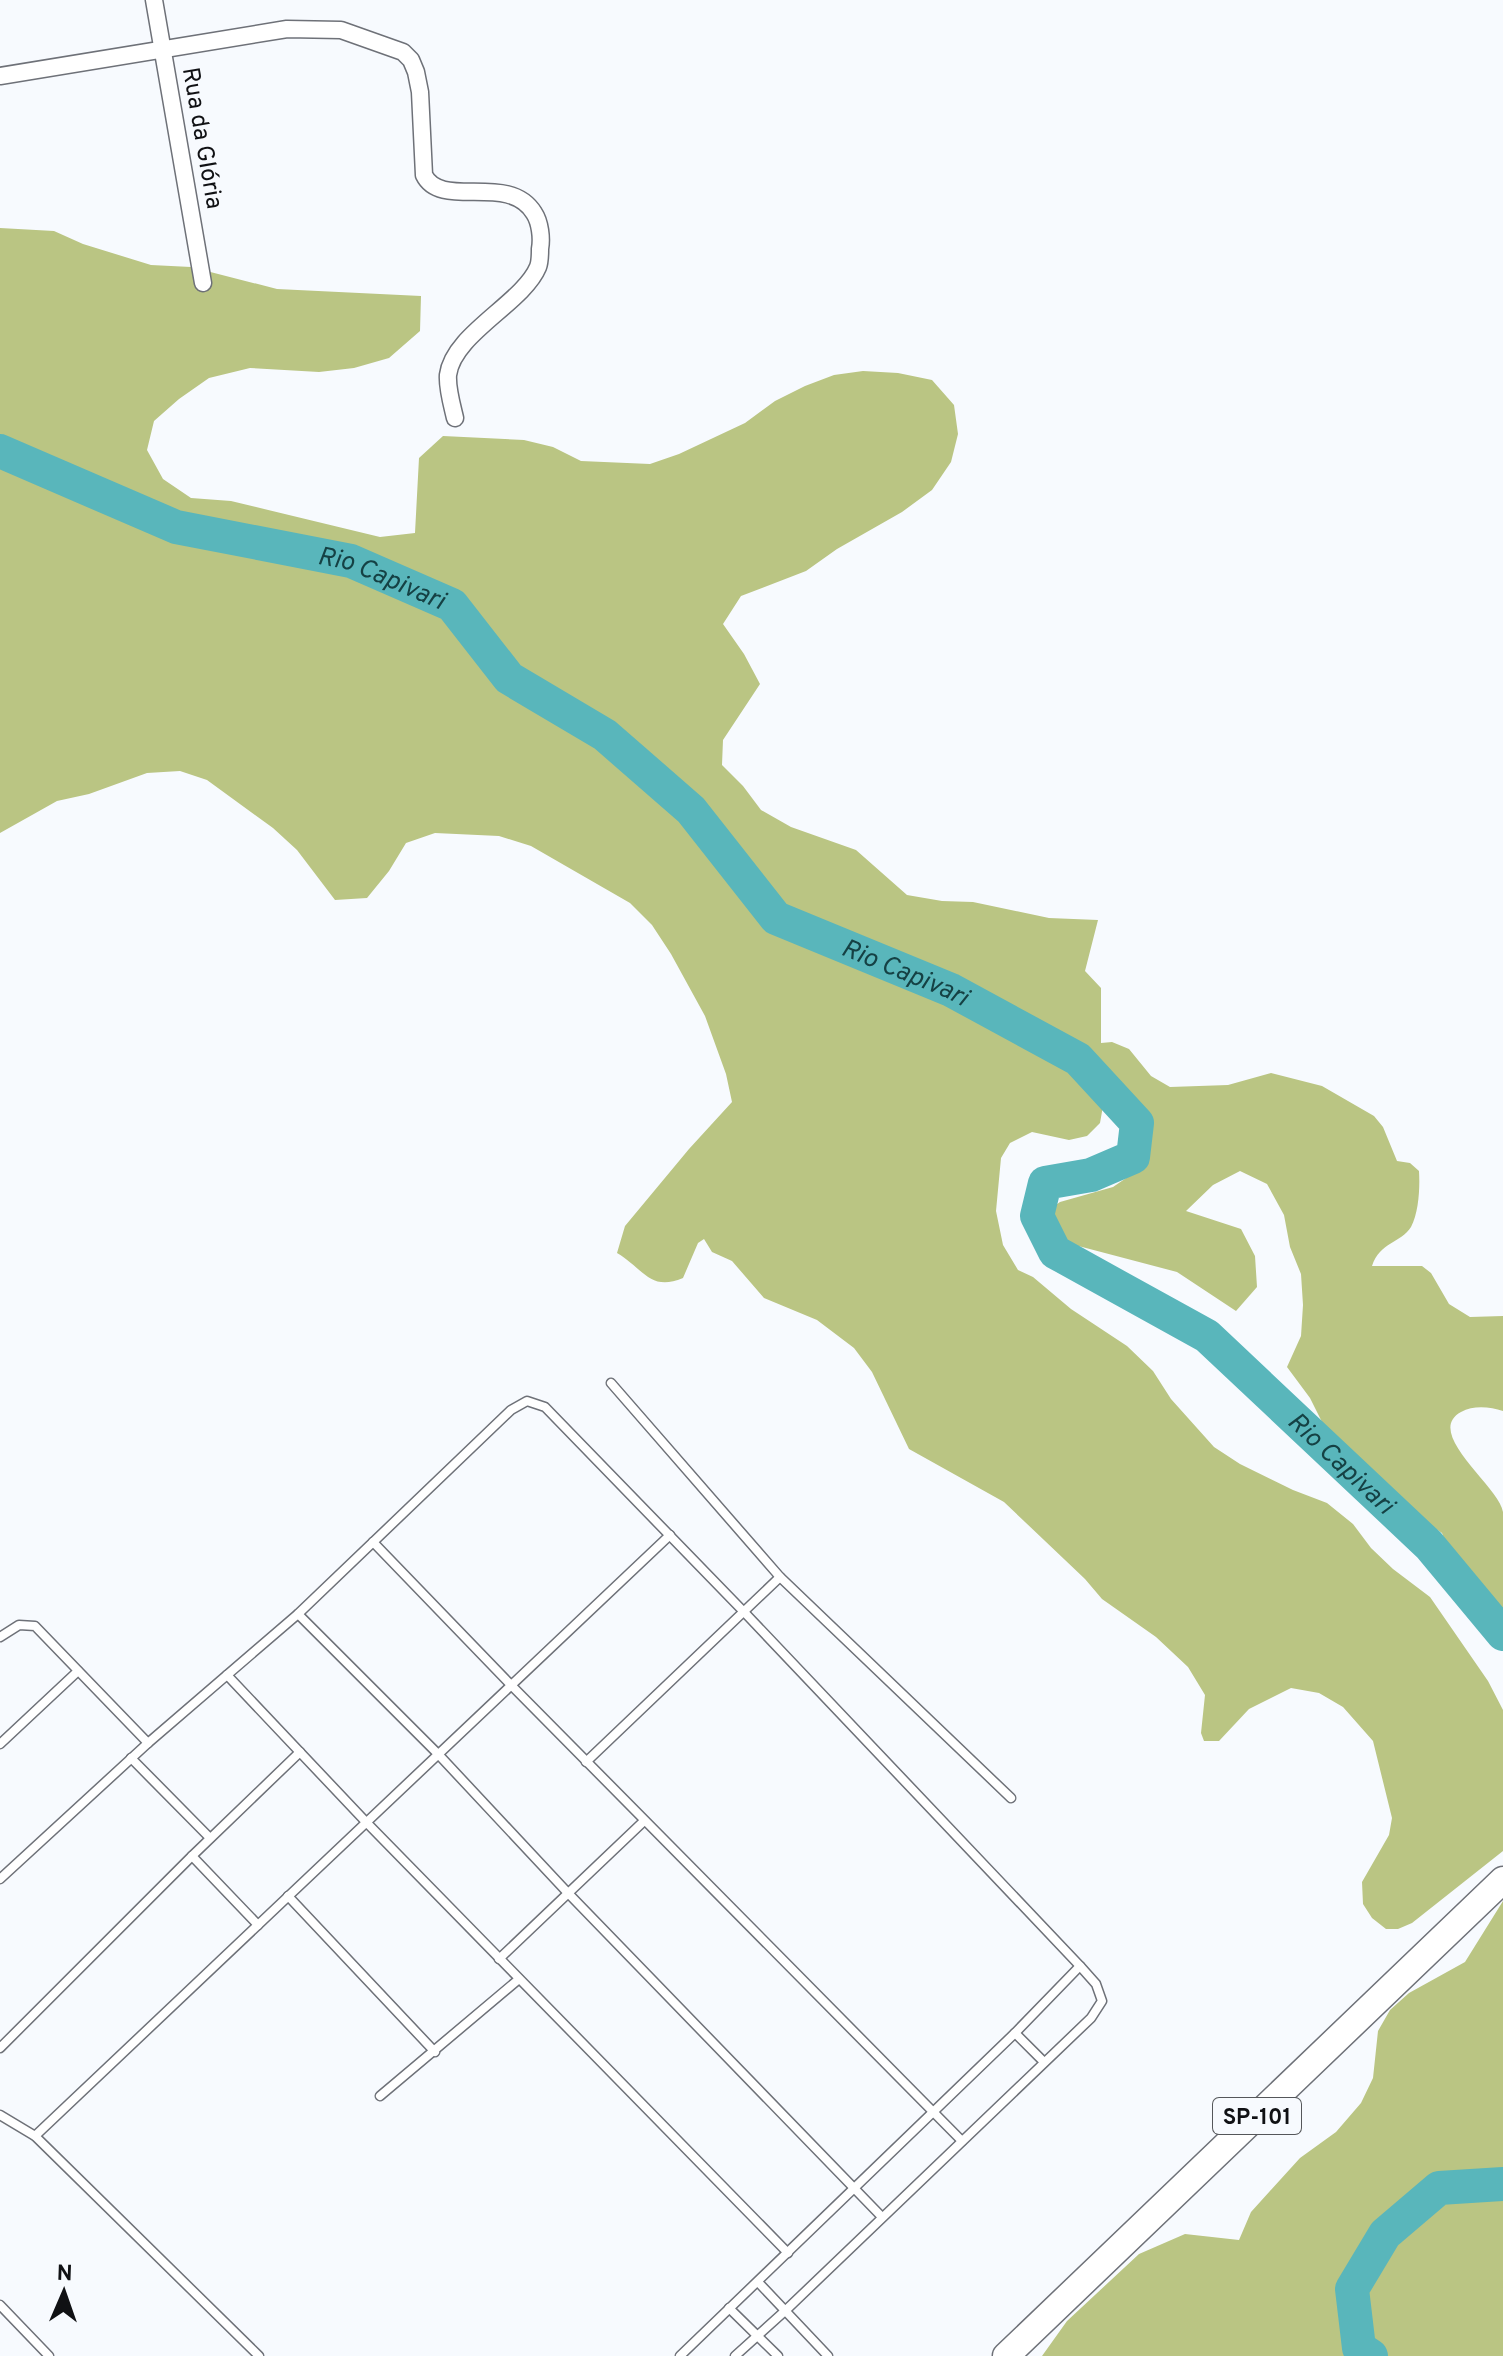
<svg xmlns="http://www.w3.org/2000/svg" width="1503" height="2356" viewBox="0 0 1503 2356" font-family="Overpass,sans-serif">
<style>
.forest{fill:#bac583}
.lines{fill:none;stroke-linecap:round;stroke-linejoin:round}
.river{stroke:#59b6bb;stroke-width:34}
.service-casing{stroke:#6e7178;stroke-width:11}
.minor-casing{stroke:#6e7178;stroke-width:19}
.primary-casing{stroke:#6e7178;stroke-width:29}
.service{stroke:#fff;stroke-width:8}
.minor{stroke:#fff;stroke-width:16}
.primary{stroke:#fff;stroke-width:26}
.labels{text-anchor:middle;stroke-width:6;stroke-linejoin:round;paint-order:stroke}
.shield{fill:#f7fafe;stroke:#55575a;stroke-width:2}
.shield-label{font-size:22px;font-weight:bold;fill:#101114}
.street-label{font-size:24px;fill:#101114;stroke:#f7fafe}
.water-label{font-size:26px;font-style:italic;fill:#154144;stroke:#f7fafe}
</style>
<rect width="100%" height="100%" fill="#f7fafe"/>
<g class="forest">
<path d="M 0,228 L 54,231 L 83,244 L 151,265 L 191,267 L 277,289 L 421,296 L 420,331 L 389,358 L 354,368 L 319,372 L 250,368 L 209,378 L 179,399 L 154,421 L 147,450 L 163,479 L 191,498 L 231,501 L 380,537 L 415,533 L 419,458 L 443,436 L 524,440 L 553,447 L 581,461 L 650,464 L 679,454 L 745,423 L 775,401 L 805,386 L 834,375 L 863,371 L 898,373 L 932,380 L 954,405 L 958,434 L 951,462 L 932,490 L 902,512 L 837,549 L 806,571 L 741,596 L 723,624 L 744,654 L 760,684 L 723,740 L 722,765 L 743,786 L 761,810 L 791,827 L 856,850 L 907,895 L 942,901 L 973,902 L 1049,918 L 1098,920 L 1085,971 L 1101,988 L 1101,1043 L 1112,1042 L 1129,1049 L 1151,1076 L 1170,1087 L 1228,1085 L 1271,1073 L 1322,1086 L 1374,1116 L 1383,1127 L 1397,1161 L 1410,1163 L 1419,1171 C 1420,1187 1419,1212 1411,1227 C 1401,1243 1380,1242 1372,1266 L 1422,1266 L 1431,1273 L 1449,1304 L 1470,1317 L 1503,1316 L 1503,1411 C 1490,1407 1474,1405 1461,1412 C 1423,1433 1499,1486 1503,1512 C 1503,1526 1503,1541 1503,1555 C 1503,1584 1503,1612 1503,1641 L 1466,1588 L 1452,1560 L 1442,1533 L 1415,1515 L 1367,1474 L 1324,1426 L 1310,1398 L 1287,1367 L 1301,1336 L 1303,1305 L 1301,1274 L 1290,1247 L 1284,1215 L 1267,1184 L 1240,1171 L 1213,1185 L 1186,1211 L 1241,1229 L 1255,1256 L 1257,1287 L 1236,1311 L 1177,1272 L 1048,1238 L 1044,1225 L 1046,1212 L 1060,1202 L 1113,1187 L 1141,1168 C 1144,1142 1124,1125 1109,1106 L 1103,1106 L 1100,1123 L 1087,1136 L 1069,1140 L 1032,1132 L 1010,1143 L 1001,1158 L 996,1211 L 1003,1245 L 1018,1270 L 1033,1277 L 1071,1309 L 1127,1346 L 1153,1371 L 1171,1399 L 1214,1447 L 1240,1464 L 1293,1490 L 1327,1503 L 1353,1524 L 1371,1548 L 1393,1569 L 1430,1597 L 1488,1681 L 1503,1710 L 1503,1851 L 1412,1923 L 1398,1929 L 1386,1929 L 1372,1918 L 1363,1904 L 1362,1882 L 1389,1835 L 1392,1818 L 1373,1741 L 1343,1707 L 1319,1693 L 1291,1688 L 1249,1709 L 1219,1741 L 1204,1741 L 1201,1733 L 1205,1695 L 1188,1667 L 1156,1637 L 1102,1599 L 1085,1579 L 1004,1502 L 909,1449 L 872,1372 L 854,1348 L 817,1320 L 764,1298 L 732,1261 L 712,1252 L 704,1239 L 698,1243 L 683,1278 C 650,1292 644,1269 617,1253 L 625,1226 L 689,1149 L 732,1102 L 726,1074 L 705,1016 L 671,954 L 652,925 L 630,903 L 531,846 L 499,836 L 435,833 L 406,843 L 389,871 L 367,898 L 335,900 L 297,850 L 273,828 L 207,780 L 180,771 L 147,773 L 89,794 L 57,801 L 0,833 Z"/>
<path d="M 1503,1901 L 1503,2356 L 1042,2356 L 1067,2321 L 1139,2254 L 1185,2234 L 1239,2240 L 1251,2212 L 1300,2158 L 1336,2132 L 1361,2103 L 1373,2078 L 1378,2031 L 1390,2010 L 1409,1993 L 1465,1962 Z"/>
</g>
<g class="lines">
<g class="river">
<path id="s1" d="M 0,451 L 176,527 L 351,561 L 452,605 L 509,678 L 605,735 L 691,810 L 776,918 L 951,990 L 1078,1059 L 1137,1123 L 1133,1157 L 1091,1175 L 1045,1183 L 1037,1216 L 1055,1252 L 1207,1336 L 1429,1545 L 1503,1634"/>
<path d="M 1371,2356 L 1359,2348 L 1352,2289 L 1385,2234 L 1439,2188 L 1503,2184"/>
</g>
<g class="service-casing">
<g id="service">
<path d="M 611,1383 L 780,1577 L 1011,1798"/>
<path d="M 373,1542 L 511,1685 L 962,2141"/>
<path d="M 298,1614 L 438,1754 L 567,1892 L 882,2217"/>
<path d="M 0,1637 L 19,1625 L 35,1626 L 148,1743"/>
<path d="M 227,1675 L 366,1822 L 788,2253"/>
<path d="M 0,1744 L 78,1671"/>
<path d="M 131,1758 L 210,1838"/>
<path d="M 586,1762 L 780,1577"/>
<path d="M 192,1856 L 258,1925"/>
<path d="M 0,1879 L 148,1743 L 298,1614 L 511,1410 L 527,1401 L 545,1407 L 745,1613 L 1080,1966 L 1096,1984 L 1102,2001 L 1091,2018 L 786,2310 L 735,2356"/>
<path d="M 288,1896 L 435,2052"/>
<path d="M 499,1959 L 644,1821"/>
<path d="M 1015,2033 L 1044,2062"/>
<path d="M 0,2048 L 192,1856 L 300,1752"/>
<path d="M 380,2096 L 519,1979"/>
<path d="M 0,2115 L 35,2136 L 259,2356"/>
<path d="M 35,2136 L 670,1535"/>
<path d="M 758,2282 L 828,2356"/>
<path d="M 0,2305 L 49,2356"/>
<path d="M 729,2308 L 778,2356"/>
<path d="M 680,2356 L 1015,2033 L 1080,1966"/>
</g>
</g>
<g class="minor-casing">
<g id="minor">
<path d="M 154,0 L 203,283"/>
<path d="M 0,76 L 287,29 L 341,30 L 403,52 L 411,60 L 416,72 L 420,92 L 424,175 C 441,210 509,172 534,213 C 540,222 542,238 540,249 C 540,254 540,262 538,267 C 523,303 453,334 448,375 C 447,388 452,405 455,418"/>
</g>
</g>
<g class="primary-casing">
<path id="primary" d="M 1006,2356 L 1503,1880"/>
</g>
<use href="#service" class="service"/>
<use href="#minor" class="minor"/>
<use href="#primary" class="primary"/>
</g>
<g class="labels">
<rect class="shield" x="1213" y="2098" width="88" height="36" rx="6"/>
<g class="shield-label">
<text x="1257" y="2124">SP-101</text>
</g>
<g class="street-label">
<text transform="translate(203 138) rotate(80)" y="8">Rua da Glória</text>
</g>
<g class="water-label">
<text dy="9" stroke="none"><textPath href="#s1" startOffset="404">Rio Capivari</textPath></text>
<text dy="9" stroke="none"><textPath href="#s1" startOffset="1076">Rio Capivari</textPath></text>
<text dy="9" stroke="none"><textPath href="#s1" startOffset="1916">Rio Capivari</textPath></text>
</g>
</g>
<g transform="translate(64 2292) rotate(2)" stroke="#f7fafe" stroke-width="6" paint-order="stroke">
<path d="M0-6L14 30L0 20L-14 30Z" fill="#101114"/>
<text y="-12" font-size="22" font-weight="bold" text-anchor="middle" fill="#101114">N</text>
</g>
</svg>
